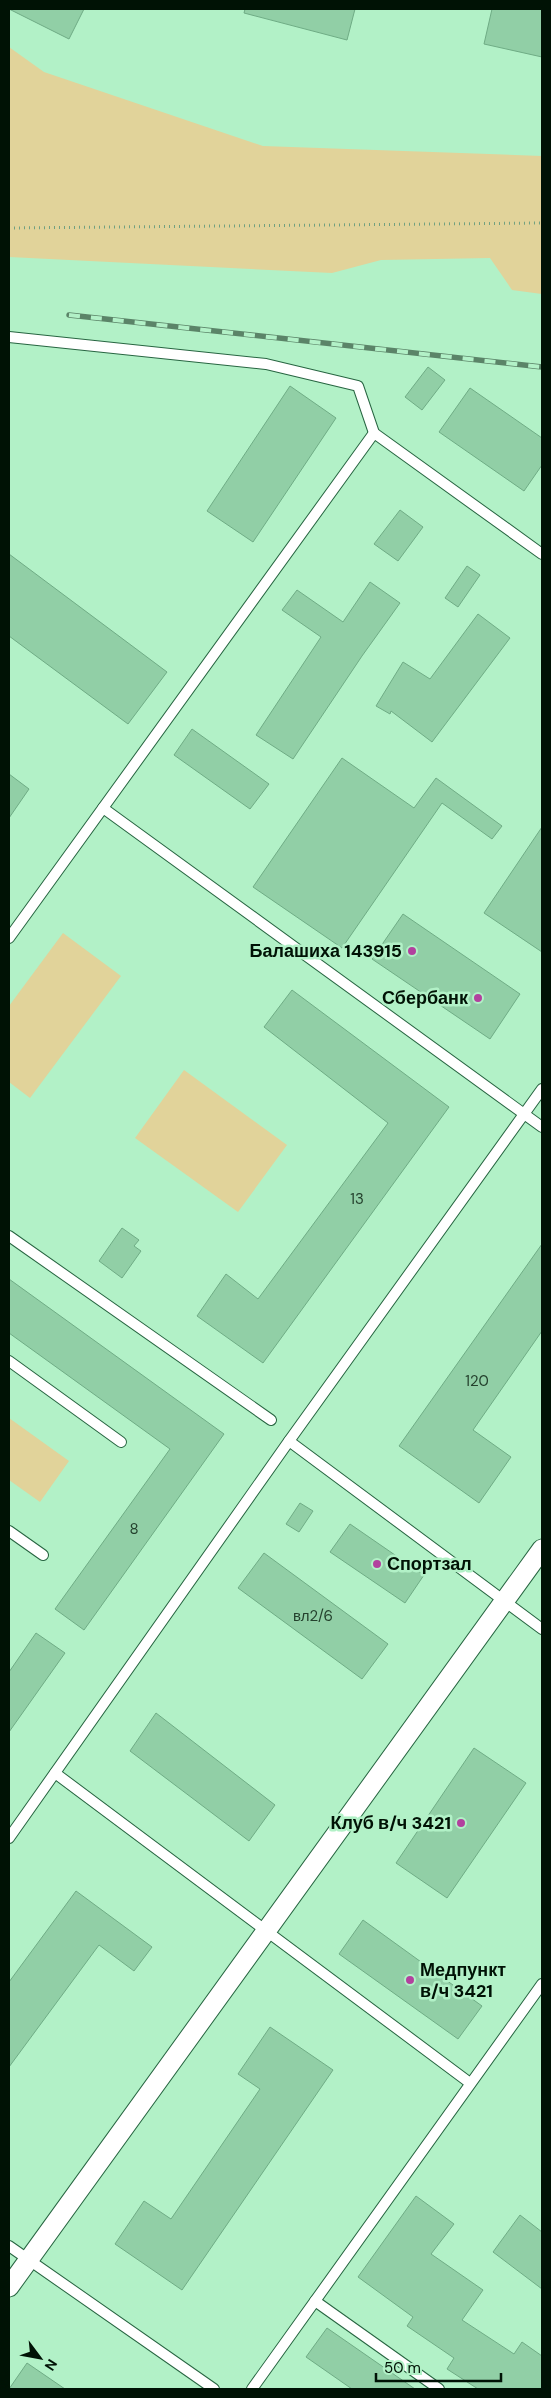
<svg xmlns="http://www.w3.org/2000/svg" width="551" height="2398" viewBox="0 0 551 2398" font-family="'DM Sans',sans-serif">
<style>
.green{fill:#e1d39a}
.building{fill:#91cfa6;stroke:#6fac85}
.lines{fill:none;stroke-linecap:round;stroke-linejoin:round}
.lane-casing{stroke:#276541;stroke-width:12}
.street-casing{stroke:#276541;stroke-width:21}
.path{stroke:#71a080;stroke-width:3;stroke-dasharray:1 4;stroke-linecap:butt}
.lane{stroke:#fff;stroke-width:10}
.street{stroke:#fff;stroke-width:19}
.rail-casing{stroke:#5b8468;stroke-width:5.5}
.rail{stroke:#b2f1c7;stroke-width:4;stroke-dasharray:11;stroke-linecap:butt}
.poi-dot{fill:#b2419e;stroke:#b2f1c7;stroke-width:2}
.labels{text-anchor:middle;stroke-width:5;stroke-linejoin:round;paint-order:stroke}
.number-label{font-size:15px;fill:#24412d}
.poi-label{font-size:18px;font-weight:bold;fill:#001205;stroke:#b2f1c7;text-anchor:end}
</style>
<rect width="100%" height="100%" fill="#b2f1c7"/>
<g class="green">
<path d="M 9,47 L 44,72 L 263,146 L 542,156 L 542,294 L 512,290 L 490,258 L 381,260 L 332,273 L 9,257 Z"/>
<path d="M 63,933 L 121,976 L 30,1098 L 9,1082 L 9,1006 Z"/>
<path d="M 184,1070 L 287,1145 L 238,1212 L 135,1138 Z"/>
<path d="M 9,1418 L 69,1461 L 40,1502 L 9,1480 Z"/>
</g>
<g class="building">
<path d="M 9,9 L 84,9 L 69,39 Z"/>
<path d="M 245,9 L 355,9 L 347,40 L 244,13 Z"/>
<path d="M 492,9 L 542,9 L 542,57 L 484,44 Z"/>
<path d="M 428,367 L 445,380 L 422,410 L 405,397 Z"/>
<path d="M 290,386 L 336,418 L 253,542 L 207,511 Z"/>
<path d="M 470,388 L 542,438 L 542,465 L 524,491 L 439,432 Z"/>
<path d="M 400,510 L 423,527 L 398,561 L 374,544 Z"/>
<path d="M 9,554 L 167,672 L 128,724 L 9,636 Z"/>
<path d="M 467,566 L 480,575 L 458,607 L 445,598 Z"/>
<path d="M 370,582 L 400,603 L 362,656 L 293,759 L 256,735 L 321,637 L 282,610 L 297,590 L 343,622 Z"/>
<path d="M 478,614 L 510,638 L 432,742 L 391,711 L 390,714 L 376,706 L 403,662 L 430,679 Z"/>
<path d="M 192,729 L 269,784 L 250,809 L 174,755 Z"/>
<path d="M 342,758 L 414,808 L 436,778 L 502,826 L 492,839 L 442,803 L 342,948 L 253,887 Z"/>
<path d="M 9,774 L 29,789 L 9,818 Z"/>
<path d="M 542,827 L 542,952 L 484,913 Z"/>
<path d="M 403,914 L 520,994 L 490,1039 L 372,959 Z"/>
<path d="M 292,990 L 449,1107 L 263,1363 L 197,1316 L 226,1274 L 258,1299 L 388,1123 L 264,1027 Z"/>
<path d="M 122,1228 L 139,1240 L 134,1246 L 141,1251 L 122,1278 L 99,1261 Z"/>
<path d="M 542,1244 L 542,1331 L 473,1430 L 511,1457 L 479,1503 L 399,1446 Z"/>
<path d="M 9,1279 L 224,1434 L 84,1630 L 55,1609 L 170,1449 L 9,1333 Z"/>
<path d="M 300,1503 L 313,1511 L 299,1532 L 286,1524 Z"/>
<path d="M 350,1524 L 424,1575 L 405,1603 L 330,1552 Z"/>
<path d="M 264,1553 L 388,1644 L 362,1679 L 238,1588 Z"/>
<path d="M 36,1633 L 65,1653 L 9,1732 L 9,1672 Z"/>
<path d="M 156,1713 L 275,1805 L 249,1841 L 130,1751 Z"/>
<path d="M 474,1748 L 526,1783 L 447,1898 L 396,1863 Z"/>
<path d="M 76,1891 L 152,1947 L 134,1971 L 99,1945 L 9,2067 L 9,1982 Z"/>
<path d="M 363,1920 L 482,2006 L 458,2039 L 339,1954 Z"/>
<path d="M 270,2027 L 333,2070 L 182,2290 L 115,2244 L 144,2201 L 171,2219 L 260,2089 L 238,2074 Z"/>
<path d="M 416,2196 L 454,2224 L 431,2254 L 483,2290 L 462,2320 L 514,2354 L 522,2342 L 542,2356 L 542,2389 L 478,2389 L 447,2369 L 454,2358 L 407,2326 L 413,2317 L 358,2277 Z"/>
<path d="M 520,2215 L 542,2232 L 542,2289 L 493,2252 Z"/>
<path d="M 327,2328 L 415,2389 L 352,2389 L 306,2357 Z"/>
<path d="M 27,2363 L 65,2389 L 9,2389 Z"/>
</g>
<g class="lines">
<g class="lane-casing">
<g id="lane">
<path d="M 9,337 L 266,364 L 358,386 L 374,433"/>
<path d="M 103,808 L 542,1127"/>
<path d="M 9,938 L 374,433 L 542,554"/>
<path d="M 9,1236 L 271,1420"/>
<path d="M 9,1361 L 121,1442"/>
<path d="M 289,1441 L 542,1629"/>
<path d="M 9,1531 L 43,1555"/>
<path d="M 55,1773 L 470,2083"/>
<path d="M 9,1838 L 289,1441 L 542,1089"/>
<path d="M 9,2246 L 214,2389"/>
<path d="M 315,2301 L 439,2389"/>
<path d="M 252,2389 L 542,1984"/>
</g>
</g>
<g class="street-casing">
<path id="street" d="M 9,2287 L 542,1549"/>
</g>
<path class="path" d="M 9,228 L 542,223"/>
<use href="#lane" class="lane"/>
<use href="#street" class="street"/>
<g class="rail-casing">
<path id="rail" d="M 69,315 L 542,367"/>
</g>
<use href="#rail" class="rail"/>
</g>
<g class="poi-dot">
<circle cx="412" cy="951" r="5"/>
<circle cx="478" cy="998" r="5"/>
<circle cx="377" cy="1564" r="5"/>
<circle cx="461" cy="1823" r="5"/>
<circle cx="410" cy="1980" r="5"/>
</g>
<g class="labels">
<g class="number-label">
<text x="357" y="1204">13</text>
<text x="477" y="1386">120</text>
<text x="134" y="1534">8</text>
<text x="313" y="1621">вл2/6</text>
</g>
<g class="poi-label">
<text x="402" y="957">Балашиха 143915</text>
<text x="468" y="1004">Сбербанк</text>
<text x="387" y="1570" text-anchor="start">Спортзал</text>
<text x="451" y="1829">Клуб в/ч 3421</text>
<text x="420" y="1976" text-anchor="start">Медпункт<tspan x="420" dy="21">в/ч 3421</tspan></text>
</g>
</g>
<rect width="551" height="2398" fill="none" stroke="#001205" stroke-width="20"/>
<g transform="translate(40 2358) rotate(122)" stroke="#b2f1c7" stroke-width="4" paint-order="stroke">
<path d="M0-4L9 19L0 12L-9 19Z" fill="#001205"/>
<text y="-8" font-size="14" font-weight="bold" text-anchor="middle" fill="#001205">N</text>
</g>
<path d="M376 2373v8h125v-8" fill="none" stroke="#001205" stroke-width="2.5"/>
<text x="384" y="2373" font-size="15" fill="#001205" stroke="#b2f1c7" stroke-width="4" paint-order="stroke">50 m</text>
</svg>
